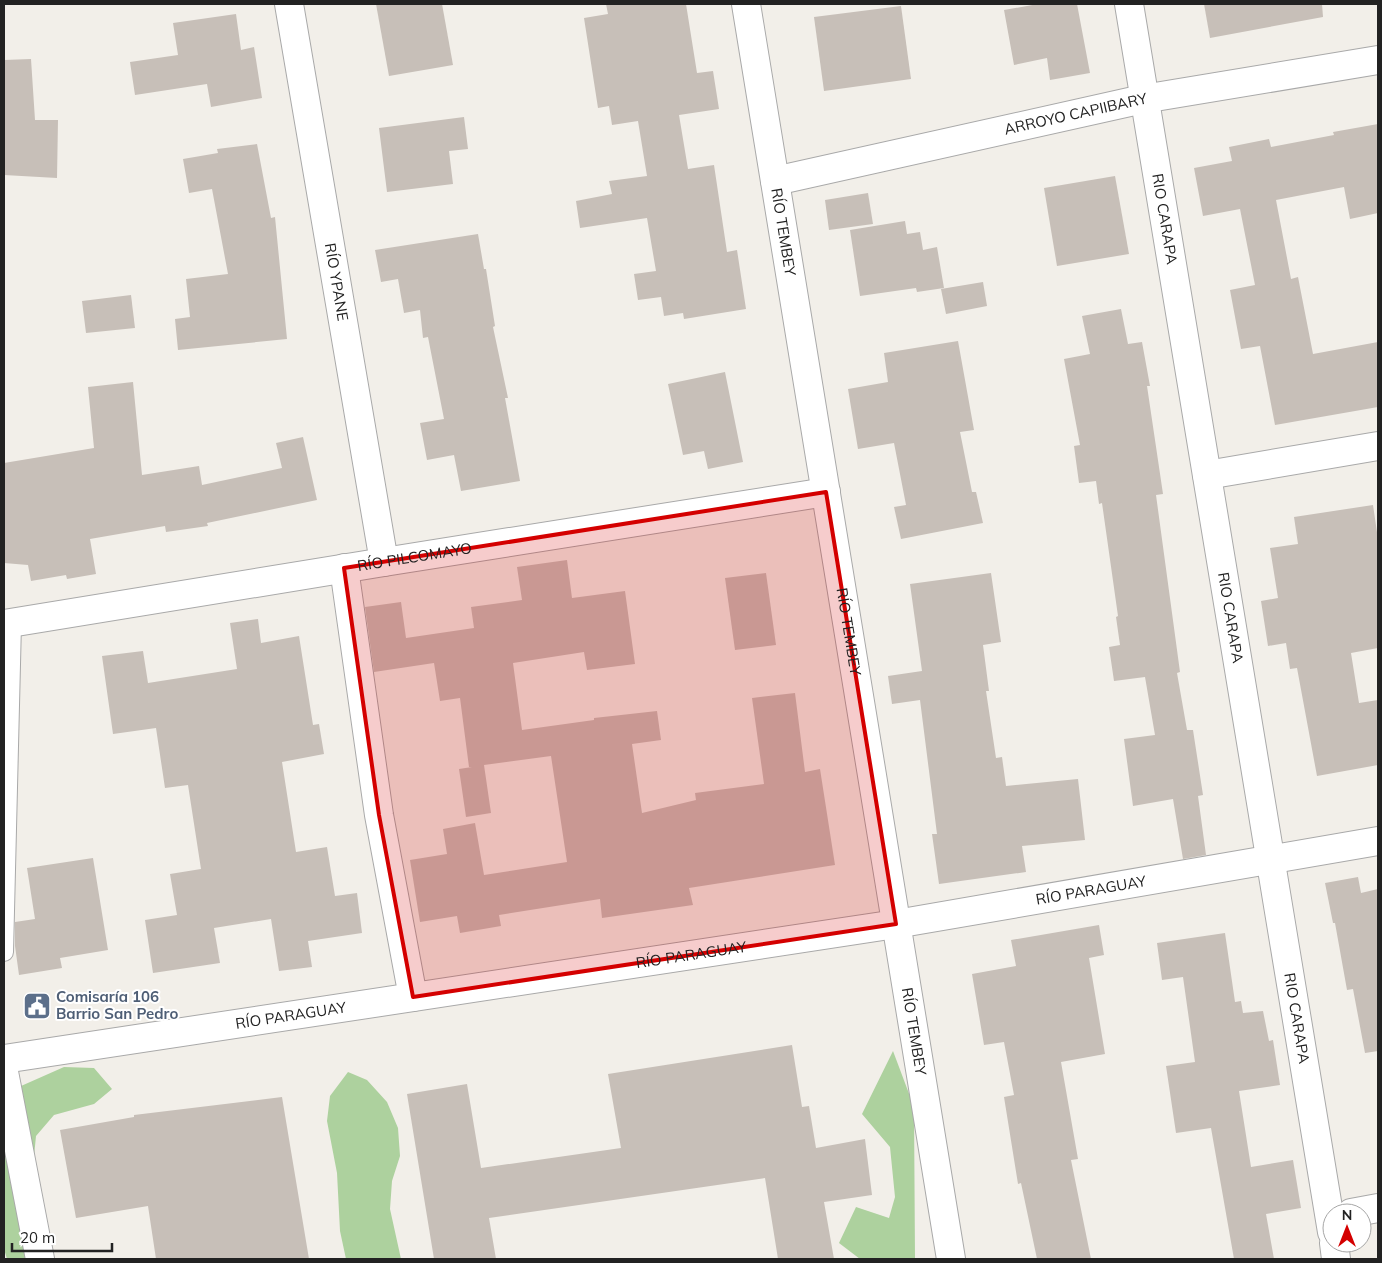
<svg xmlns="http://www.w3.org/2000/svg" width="1382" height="1263" viewBox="0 0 1382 1263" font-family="Mulish,sans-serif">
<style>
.forest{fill:#add19e}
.building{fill:#c7bfb8}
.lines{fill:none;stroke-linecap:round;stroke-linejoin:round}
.lane-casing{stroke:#a9a9a9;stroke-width:20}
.street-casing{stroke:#a9a9a9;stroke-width:30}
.lane{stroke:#fff;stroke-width:18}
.street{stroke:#fff;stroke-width:28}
.marked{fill:#d40000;fill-opacity:0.2;stroke:#d40000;stroke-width:4;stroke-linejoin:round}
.labels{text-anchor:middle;stroke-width:4;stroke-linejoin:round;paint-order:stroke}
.street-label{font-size:15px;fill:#222;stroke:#fff}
.service-label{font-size:15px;font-weight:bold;fill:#4e5e75;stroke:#fff;text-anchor:start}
</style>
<rect width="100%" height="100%" fill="#f2efe9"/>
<g class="forest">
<path d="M 893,1051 L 914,1107 L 915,1259 L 860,1259 L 839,1243 L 856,1207 L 889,1218 L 895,1197 L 890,1147 L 862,1114 Z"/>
<path d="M 64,1067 L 94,1068 L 112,1089 L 94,1104 L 54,1115 L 36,1136 L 28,1217 L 37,1259 L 7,1259 L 4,1249 L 4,1104 L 12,1090 Z"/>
<path d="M 348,1072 L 367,1080 L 387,1102 L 398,1128 L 400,1156 L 392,1181 L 390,1209 L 401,1259 L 346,1259 L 340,1231 L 337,1173 L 327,1121 L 330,1096 Z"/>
</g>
<g class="building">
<path d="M 376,4 L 442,4 L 453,65 L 389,76 Z"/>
<path d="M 606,4 L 686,4 L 697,73 L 713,71 L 719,109 L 679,115 L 688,169 L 714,165 L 727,252 L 737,250 L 746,309 L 684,319 L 683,313 L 664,316 L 661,297 L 638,300 L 634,274 L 656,271 L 647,218 L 580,228 L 576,201 L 612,194 L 609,181 L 647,176 L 638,121 L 612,125 L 609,106 L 598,108 L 584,18 L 608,14 Z"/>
<path d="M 1038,4 L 1077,4 L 1090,73 L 1050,80 L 1047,58 L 1014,65 L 1004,10 Z"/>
<path d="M 1204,4 L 1322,4 L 1323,17 L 1210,38 Z"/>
<path d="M 901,6 L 911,79 L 824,91 L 814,17 Z"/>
<path d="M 236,14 L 241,50 L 254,47 L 262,98 L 211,107 L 207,84 L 135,95 L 130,62 L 178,55 L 173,23 Z"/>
<path d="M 31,59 L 35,120 L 58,120 L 57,178 L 4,175 L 4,60 Z"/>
<path d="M 464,117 L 468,149 L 449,151 L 453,184 L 387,192 L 379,128 Z"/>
<path d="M 1378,124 L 1378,213 L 1350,219 L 1344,187 L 1276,200 L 1291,279 L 1298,277 L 1313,354 L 1378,342 L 1378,407 L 1275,425 L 1260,346 L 1241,349 L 1230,290 L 1255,285 L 1240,209 L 1203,216 L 1194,168 L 1232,161 L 1229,147 L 1269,139 L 1271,147 L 1334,135 L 1333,132 Z"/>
<path d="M 257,144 L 271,218 L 275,217 L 287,339 L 178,350 L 175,319 L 190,317 L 186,279 L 228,274 L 212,189 L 189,193 L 183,159 L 218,153 L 217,149 Z"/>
<path d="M 1115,176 L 1129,254 L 1057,266 L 1044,188 Z"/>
<path d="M 868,193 L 873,224 L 829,230 L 825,200 Z"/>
<path d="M 905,221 L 907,234 L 920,232 L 923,250 L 937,247 L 944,288 L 917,292 L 916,288 L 860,296 L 850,230 Z"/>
<path d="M 478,234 L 484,269 L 486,269 L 495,326 L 493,327 L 508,398 L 505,398 L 520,481 L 461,491 L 454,455 L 427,460 L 420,423 L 444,419 L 428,337 L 423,338 L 420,310 L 404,313 L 398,279 L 381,282 L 375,250 Z"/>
<path d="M 983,282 L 987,306 L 946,314 L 941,289 Z"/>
<path d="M 131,295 L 135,328 L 86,333 L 82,301 Z"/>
<path d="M 1121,309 L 1128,344 L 1142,342 L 1150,386 L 1147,386 L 1163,494 L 1156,495 L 1180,672 L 1177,673 L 1187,730 L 1193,730 L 1203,795 L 1198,796 L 1206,855 L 1183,859 L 1173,799 L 1133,806 L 1124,739 L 1155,735 L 1145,677 L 1114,681 L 1109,647 L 1120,645 L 1116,617 L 1118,616 L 1102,503 L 1099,504 L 1096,481 L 1079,483 L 1074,446 L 1080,445 L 1064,359 L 1090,354 L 1082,316 Z"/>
<path d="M 958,341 L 974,430 L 960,432 L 972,492 L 976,492 L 983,523 L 901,539 L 894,507 L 906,505 L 894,443 L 858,449 L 848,389 L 888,382 L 884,353 Z"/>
<path d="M 725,372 L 743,462 L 708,469 L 704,451 L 683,455 L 668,384 Z"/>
<path d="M 133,382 L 142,475 L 199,466 L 202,485 L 282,468 L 276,443 L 303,437 L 317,500 L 207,523 L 208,526 L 166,532 L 165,526 L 90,539 L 96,574 L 67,579 L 66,575 L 31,581 L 28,565 L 4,563 L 4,463 L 94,448 L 88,387 Z"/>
<path d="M 1373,505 L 1378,539 L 1378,648 L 1351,653 L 1359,703 L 1378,700 L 1378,765 L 1317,776 L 1297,668 L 1290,669 L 1286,643 L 1268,646 L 1261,601 L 1278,598 L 1270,548 L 1298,544 L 1294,517 Z"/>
<path d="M 567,560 L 572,598 L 625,591 L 635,664 L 587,670 L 584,652 L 513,663 L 522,730 L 594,720 L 594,718 L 657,711 L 661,740 L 632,744 L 642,813 L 696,800 L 695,793 L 764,784 L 752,698 L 795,693 L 805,772 L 820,769 L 835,865 L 689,888 L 693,905 L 602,918 L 600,899 L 499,915 L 501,926 L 460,933 L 457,916 L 420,922 L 410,860 L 447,854 L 443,829 L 475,823 L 484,875 L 567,862 L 551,756 L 484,765 L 491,813 L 466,817 L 459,769 L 472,767 L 469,767 L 460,698 L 440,701 L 434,663 L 374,672 L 365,607 L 401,602 L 406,638 L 474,628 L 471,607 L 522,600 L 517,567 Z"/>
<path d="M 766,573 L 776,645 L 735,650 L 725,578 Z"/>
<path d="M 991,573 L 1001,642 L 983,645 L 989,691 L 986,691 L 996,758 L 1002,757 L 1006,786 L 1078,779 L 1085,840 L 1022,846 L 1026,872 L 939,884 L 932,834 L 937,834 L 920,700 L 892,704 L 888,676 L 922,671 L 910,584 Z"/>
<path d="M 258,619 L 261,643 L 299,636 L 313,725 L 319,724 L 324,754 L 282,762 L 296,852 L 327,847 L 335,896 L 357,893 L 362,933 L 308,941 L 312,967 L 279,971 L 271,919 L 214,928 L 220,963 L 153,973 L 145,920 L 177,915 L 170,874 L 201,869 L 188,785 L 165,788 L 156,728 L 113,734 L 102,656 L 143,651 L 148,683 L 237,669 L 230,623 Z"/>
<path d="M 93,858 L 108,950 L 60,958 L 62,968 L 19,975 L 15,946 L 15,922 L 35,919 L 27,868 Z"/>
<path d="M 1358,877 L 1361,893 L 1378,889 L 1378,1051 L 1365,1053 L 1353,989 L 1347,990 L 1335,923 L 1333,923 L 1325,883 Z"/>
<path d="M 1099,925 L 1104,955 L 1089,958 L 1105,1054 L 1061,1062 L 1078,1159 L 1071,1160 L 1091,1259 L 1037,1259 L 1021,1183 L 1018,1184 L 1004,1097 L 1014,1095 L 1004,1042 L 984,1045 L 972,974 L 1016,966 L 1011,940 Z"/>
<path d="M 1225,933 L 1235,1002 L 1241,1001 L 1243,1013 L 1263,1011 L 1269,1041 L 1273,1040 L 1280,1085 L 1239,1091 L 1251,1167 L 1293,1160 L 1301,1208 L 1266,1214 L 1274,1259 L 1234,1259 L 1211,1128 L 1176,1133 L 1166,1066 L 1195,1062 L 1183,977 L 1162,980 L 1157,943 Z"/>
<path d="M 792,1045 L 802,1107 L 809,1106 L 816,1148 L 865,1139 L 872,1195 L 824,1202 L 834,1259 L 778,1259 L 765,1178 L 489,1218 L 496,1259 L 434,1259 L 407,1094 L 467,1084 L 481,1168 L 621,1148 L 608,1074 Z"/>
<path d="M 282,1097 L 309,1259 L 156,1259 L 148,1206 L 76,1218 L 60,1130 L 134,1117 L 134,1115 Z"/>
</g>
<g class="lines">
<g class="lane-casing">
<path id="lane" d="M 4,952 L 12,623"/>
</g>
<g class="street-casing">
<g id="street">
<path id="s1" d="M 289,4 L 384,562"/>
<path id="s2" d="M 746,4 L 951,1259"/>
<path id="s3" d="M 1129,4 L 1332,1232"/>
<path id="s4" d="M 775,181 L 1143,99 L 1378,60"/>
<path d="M 1207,475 L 1378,446"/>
<path d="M 344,568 L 379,815 L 413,997"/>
<path id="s5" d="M 4,624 L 384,562 L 826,492"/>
<path id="s6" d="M 4,1059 L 896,924 L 1378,841"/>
<path d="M 4,1072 L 40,1259"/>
<path d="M 1351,1213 L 1378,1208"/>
<path d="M 1334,1243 L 1336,1259"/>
</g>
</g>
<use href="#lane" class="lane"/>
<use href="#street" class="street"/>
</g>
<path class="marked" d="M 826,492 L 896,924 L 413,997 L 379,815 L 344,568 Z"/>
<defs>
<g id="civic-square" transform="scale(1.4375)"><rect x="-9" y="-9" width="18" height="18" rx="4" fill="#5c6f8a" stroke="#fff"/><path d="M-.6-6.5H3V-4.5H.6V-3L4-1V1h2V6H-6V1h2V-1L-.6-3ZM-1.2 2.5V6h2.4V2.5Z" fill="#fff"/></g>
</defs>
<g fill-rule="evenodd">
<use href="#civic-square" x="37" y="1006"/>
</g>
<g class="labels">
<g class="street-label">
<text dy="5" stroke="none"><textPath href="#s4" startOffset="308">ARROYO CAPIIBARY</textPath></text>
<text dy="5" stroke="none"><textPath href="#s3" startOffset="218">RIO CARAPA</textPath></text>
<text dy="5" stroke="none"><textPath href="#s2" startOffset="231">RÍO TEMBEY</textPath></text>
<text dy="5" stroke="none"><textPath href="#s1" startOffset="282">RÍO YPANE</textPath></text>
<text dy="5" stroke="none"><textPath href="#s5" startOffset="416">RÍO PILCOMAYO</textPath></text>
<text dy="5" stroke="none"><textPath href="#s3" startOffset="622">RIO CARAPA</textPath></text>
<text dy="5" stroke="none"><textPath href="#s2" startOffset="636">RÍO TEMBEY</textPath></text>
<text dy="5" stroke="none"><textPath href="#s6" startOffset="1100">RÍO PARAGUAY</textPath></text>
<text dy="5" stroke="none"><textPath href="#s6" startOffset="695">RÍO PARAGUAY</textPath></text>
<text dy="5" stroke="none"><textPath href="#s6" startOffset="290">RÍO PARAGUAY</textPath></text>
<text dy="5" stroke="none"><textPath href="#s3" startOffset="1028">RIO CARAPA</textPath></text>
<text dy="5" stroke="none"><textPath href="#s2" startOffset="1041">RÍO TEMBEY</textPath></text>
</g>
<g class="service-label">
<text x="56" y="1002">Comisaría 106<tspan x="56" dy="17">Barrio San Pedro</tspan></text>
</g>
</g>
<rect width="1382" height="1263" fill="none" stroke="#222222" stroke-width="10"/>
<g transform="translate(1347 1228)"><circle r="24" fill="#ffffff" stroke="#a7a7a7"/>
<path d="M0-4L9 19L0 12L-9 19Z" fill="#d40000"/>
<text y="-8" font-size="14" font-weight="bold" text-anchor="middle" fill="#222222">N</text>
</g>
<path d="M12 1243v8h100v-8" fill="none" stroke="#222222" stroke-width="2.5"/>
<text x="20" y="1243" font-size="15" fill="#222222" stroke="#ffffff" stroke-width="4" paint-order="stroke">20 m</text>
</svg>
